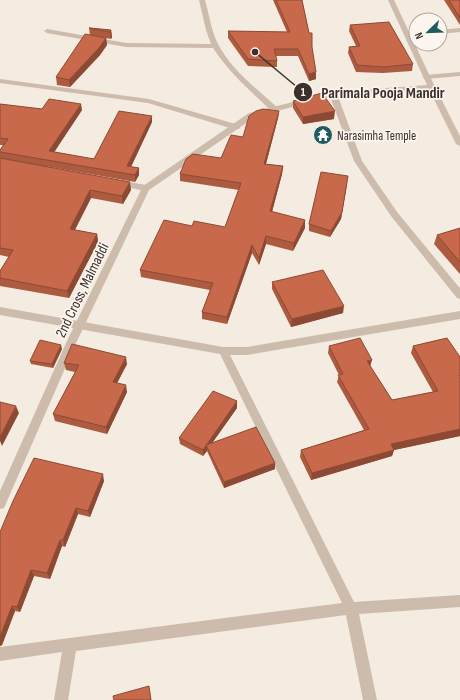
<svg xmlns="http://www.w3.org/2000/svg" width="460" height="700" viewBox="0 0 460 700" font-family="'Sofia Sans Condensed',sans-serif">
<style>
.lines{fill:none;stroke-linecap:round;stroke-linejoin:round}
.minor{fill:#cdbbac;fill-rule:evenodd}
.tertiary{fill:#cdbbac;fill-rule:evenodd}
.wall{fill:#ac5a40}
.shaded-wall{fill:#8c4a34}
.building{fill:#c8694b;stroke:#8c4a34}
.labels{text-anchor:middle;stroke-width:3.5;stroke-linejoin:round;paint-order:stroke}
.far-poi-label{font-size:13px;fill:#3b302b;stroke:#fbf5ee;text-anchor:start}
.street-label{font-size:15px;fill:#3b302b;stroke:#fbf5ee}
.leader{fill:none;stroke:#3b302b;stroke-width:1.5}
.callout-dot{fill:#3b302b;stroke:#fbf5ee;stroke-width:1.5}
.mark-label{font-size:12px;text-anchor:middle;font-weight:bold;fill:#fff}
.callout-label{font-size:16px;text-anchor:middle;font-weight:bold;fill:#3b302b;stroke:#fbf5ee;stroke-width:3.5;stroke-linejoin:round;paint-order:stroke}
</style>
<rect width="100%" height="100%" fill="#f4ebe1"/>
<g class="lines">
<g class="minor">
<path d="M 199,0 L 205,0 C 209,14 211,29 217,42 C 230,69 256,88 278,108 L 278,112 L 272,112 C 251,91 229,73 213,48 L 126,47 L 47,33 L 44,31 L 47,29 L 126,43 L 211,44 L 206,30 Z"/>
<path d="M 460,28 L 460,32 L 440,34 L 440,30 Z"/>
<path d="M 407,32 L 416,32 L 416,36 L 405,35 L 404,34 Z"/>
<path d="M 460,72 L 460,76 L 426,79 L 422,77 L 426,75 Z"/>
<path d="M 0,79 L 149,99 L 239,125 L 240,127 L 239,129 L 233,129 L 148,103 L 0,83 Z"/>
<path d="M 330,92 L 336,92 L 337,94 L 362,161 L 397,212 L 458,286 L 460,288 L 460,299 L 457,298 L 391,216 L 354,161 L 329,94 Z"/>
<path d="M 118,180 L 146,185 L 150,188 L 146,191 L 115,185 L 114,183 L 115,181 Z"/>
<path d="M 0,307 L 223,347 L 247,347 L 460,311 L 460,319 L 247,355 L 230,355 L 354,602 L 460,595 L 460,607 L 359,614 L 377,700 L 363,700 L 346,615 L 76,651 L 68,700 L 54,700 L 62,652 L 0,661 L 0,647 L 342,603 L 220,354 L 0,315 Z"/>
</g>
<path class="tertiary" d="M 388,0 L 394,0 L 435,87 L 460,136 L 460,146 L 456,144 L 429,89 L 333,96 L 255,117 L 149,190 L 77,341 L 4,508 L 0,509 L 0,491 L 67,341 L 143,186 L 249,113 L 333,92 L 427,85 Z"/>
</g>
<g class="wall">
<path d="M 273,0 L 302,0 L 312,47 L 316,79 L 309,81 L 298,56 L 276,56 L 277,61 L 277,67 L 248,66 L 228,38 L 228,31 L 287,32 Z"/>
<path d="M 444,0 L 460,0 L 460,25 Z"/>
<path d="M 350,25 L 413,64 L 412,71 L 383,73 L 356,72 L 348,53 L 349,47 L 356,46 L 349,31 Z"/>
<path d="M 89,28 L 111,30 L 112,37 L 111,39 L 90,35 Z"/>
<path d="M 106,38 L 107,45 L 100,55 L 70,87 L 57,85 L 56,77 Z"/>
<path d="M 293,101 L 334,119 L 303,124 L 293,108 Z"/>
<path d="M 0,104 L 42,109 L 82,110 L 54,152 L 94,159 L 152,122 L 131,167 L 139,168 L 139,175 L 135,182 L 45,166 L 131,190 L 123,204 L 91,198 L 75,230 L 97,234 L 98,242 L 69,298 L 0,286 L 0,271 L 9,257 L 0,255 L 0,150 L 3,145 L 0,145 Z"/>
<path d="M 279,111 L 278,118 L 266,164 L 283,166 L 282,174 L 272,212 L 305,228 L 293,251 L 266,244 L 259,265 L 252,253 L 227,324 L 202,319 L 202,312 L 210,290 L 141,277 L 140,270 L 192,226 L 225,227 L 239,190 L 180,181 L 180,174 L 221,158 L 243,137 Z"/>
<path d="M 347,183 L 341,219 L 330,237 L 309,231 L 309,224 Z"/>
<path d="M 460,228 L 460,274 L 434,244 L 437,235 Z"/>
<path d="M 272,282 L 343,313 L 291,327 L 272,289 Z"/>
<path d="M 447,338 L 460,436 L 394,450 L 392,456 L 311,480 L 300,457 L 301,450 L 364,430 L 337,382 L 339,375 L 328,353 L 329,346 L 370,366 L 392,400 L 433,392 L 411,353 L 413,346 Z"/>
<path d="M 62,349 L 53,368 L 31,364 L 30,361 Z"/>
<path d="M 64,363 L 127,364 L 117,383 L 127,392 L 107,434 L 55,421 L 53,414 L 75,372 L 66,370 Z"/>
<path d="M 237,401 L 237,408 L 212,443 L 275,469 L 224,488 L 207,451 L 203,456 L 180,444 L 179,438 Z"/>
<path d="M 104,481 L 90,517 L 78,514 L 65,547 L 62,546 L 50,579 L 34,576 L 20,612 L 15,611 L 2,645 L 0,646 L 0,532 Z"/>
</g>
<g class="shaded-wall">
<path d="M 111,30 L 112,37 L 111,39 L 110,32 Z"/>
<path d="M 106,38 L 107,45 L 100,55 L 70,87 L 69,80 Z"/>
<path d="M 316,72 L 316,79 L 309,81 L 309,74 Z"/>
<path d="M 81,104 L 82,110 L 51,157 L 49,151 Z"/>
<path d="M 279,111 L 278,118 L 264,171 L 264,164 Z"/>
<path d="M 335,111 L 334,119 L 303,124 L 303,117 Z"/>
<path d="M 152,116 L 152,122 L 128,173 L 127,166 Z"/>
<path d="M 283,166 L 282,174 L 270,219 L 270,211 Z"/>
<path d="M 139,168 L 139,175 L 135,182 L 135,175 Z"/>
<path d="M 130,182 L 131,190 L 123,204 L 122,196 Z"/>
<path d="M 347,183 L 341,219 L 330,237 L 331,231 Z"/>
<path d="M 90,190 L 91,198 L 71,237 L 70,229 Z"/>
<path d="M 305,220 L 305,228 L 293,251 L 294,243 Z"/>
<path d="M 97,234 L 98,242 L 69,298 L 67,291 Z"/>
<path d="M 266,236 L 266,244 L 259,265 L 259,258 Z"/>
<path d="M 252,245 L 252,253 L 227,324 L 227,317 Z"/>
<path d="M 344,306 L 343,313 L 291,327 L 292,319 Z"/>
<path d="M 61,345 L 62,349 L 53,368 L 52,364 Z"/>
<path d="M 126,357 L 127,364 L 114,389 L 113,382 Z"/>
<path d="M 372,360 L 370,367 L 367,361 Z"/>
<path d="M 126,385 L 127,392 L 107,434 L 106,427 Z"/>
<path d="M 237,401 L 237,408 L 208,449 L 206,445 L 207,451 L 203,456 L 203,450 Z"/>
<path d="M 16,406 L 19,413 L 2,446 L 0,441 L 0,437 Z"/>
<path d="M 460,429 L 460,436 L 394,450 L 392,456 L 311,480 L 312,473 L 391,444 Z"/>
<path d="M 275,463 L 275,469 L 224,488 L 224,482 Z"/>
<path d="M 103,474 L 104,481 L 90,517 L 88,511 Z"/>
<path d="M 76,508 L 78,514 L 65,547 L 63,540 Z"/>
<path d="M 60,540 L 62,546 L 50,579 L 47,573 Z"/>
<path d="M 31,570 L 34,576 L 20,612 L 17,607 Z"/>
<path d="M 12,606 L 15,611 L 2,645 L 0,646 L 0,637 Z"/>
</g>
<g class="building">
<path d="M 276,0 L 302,0 L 309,33 L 312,33 L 312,47 L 316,72 L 309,74 L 298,49 L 274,49 L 277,61 L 248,59 L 228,31 L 290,32 Z"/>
<path d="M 449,0 L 460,0 L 460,18 Z"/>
<path d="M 389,22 L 413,64 L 384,67 L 357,65 L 349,47 L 360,46 L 350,25 Z"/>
<path d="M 89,28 L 90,28 L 111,30 L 110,32 Z"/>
<path d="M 85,34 L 106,38 L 99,48 L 69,80 L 56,77 Z"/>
<path d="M 322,93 L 335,111 L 303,117 L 293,101 Z"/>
<path d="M 49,99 L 81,104 L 49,151 L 94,159 L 119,111 L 152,116 L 127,166 L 139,168 L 135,175 L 0,152 L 0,150 L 8,139 L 0,138 L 0,104 L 42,109 Z"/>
<path d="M 263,109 L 279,111 L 264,164 L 283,166 L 270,211 L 305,220 L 294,243 L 266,236 L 259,258 L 252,245 L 227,317 L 202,312 L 213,283 L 140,270 L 164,220 L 192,226 L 194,221 L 225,227 L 241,183 L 180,174 L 186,159 L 193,154 L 221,158 L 231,135 L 243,137 L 249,116 L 256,111 Z"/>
<path d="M 0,158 L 130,182 L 122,196 L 90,190 L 70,229 L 97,234 L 67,291 L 0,278 L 0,271 L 13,250 L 0,248 Z"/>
<path d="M 321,172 L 348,176 L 342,212 L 331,231 L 309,224 Z"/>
<path d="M 460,228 L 460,262 L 437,235 Z"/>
<path d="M 323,270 L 344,306 L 292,319 L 272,282 Z"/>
<path d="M 360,338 L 372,360 L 367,361 L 392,400 L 438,391 L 413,346 L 447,338 L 460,357 L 460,375 L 459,376 L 460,378 L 460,429 L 391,444 L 394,450 L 312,473 L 301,450 L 369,429 L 338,375 L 343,374 L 329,346 Z"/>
<path d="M 40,340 L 61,345 L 52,364 L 30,361 Z"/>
<path d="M 72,344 L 126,357 L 113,382 L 126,385 L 106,427 L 53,414 L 79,365 L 64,363 Z"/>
<path d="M 213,391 L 237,401 L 203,450 L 179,438 Z"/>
<path d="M 0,402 L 16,406 L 0,437 Z"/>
<path d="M 256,427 L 275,463 L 224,482 L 206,445 Z"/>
<path d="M 34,458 L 103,474 L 88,511 L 76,508 L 63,540 L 60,540 L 47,573 L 31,570 L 17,607 L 12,606 L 0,637 L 0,532 L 13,501 Z"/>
<path d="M 149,686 L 151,700 L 114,700 L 113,696 Z"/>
</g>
<defs>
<g id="temple-disc" transform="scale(1)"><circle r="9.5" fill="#1f5a5e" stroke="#fbf5ee"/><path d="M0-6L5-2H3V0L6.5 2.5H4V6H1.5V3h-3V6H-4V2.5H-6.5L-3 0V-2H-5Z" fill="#fff"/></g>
</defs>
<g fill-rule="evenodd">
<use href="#temple-disc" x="323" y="135"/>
</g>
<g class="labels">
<g class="far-poi-label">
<text x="337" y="140">Narasimha Temple</text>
</g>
<g class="street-label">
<text transform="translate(82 290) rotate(-64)" y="5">2nd Cross, Malmaddi</text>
</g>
</g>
<path class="leader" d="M255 52L303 92"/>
<g class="callout-dot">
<circle cx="255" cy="52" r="4"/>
<circle cx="303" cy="92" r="10"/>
</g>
<g class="mark-label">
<text x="303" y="96">1</text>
</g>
<g class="callout-label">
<text x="383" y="98">Parimala Pooja Mandir</text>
</g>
<g transform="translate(428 32) rotate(247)"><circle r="19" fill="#fbf5ee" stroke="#aea6a0"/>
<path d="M0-3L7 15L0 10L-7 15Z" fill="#1f5a5e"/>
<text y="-6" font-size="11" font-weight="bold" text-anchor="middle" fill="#3b302b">N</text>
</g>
</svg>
